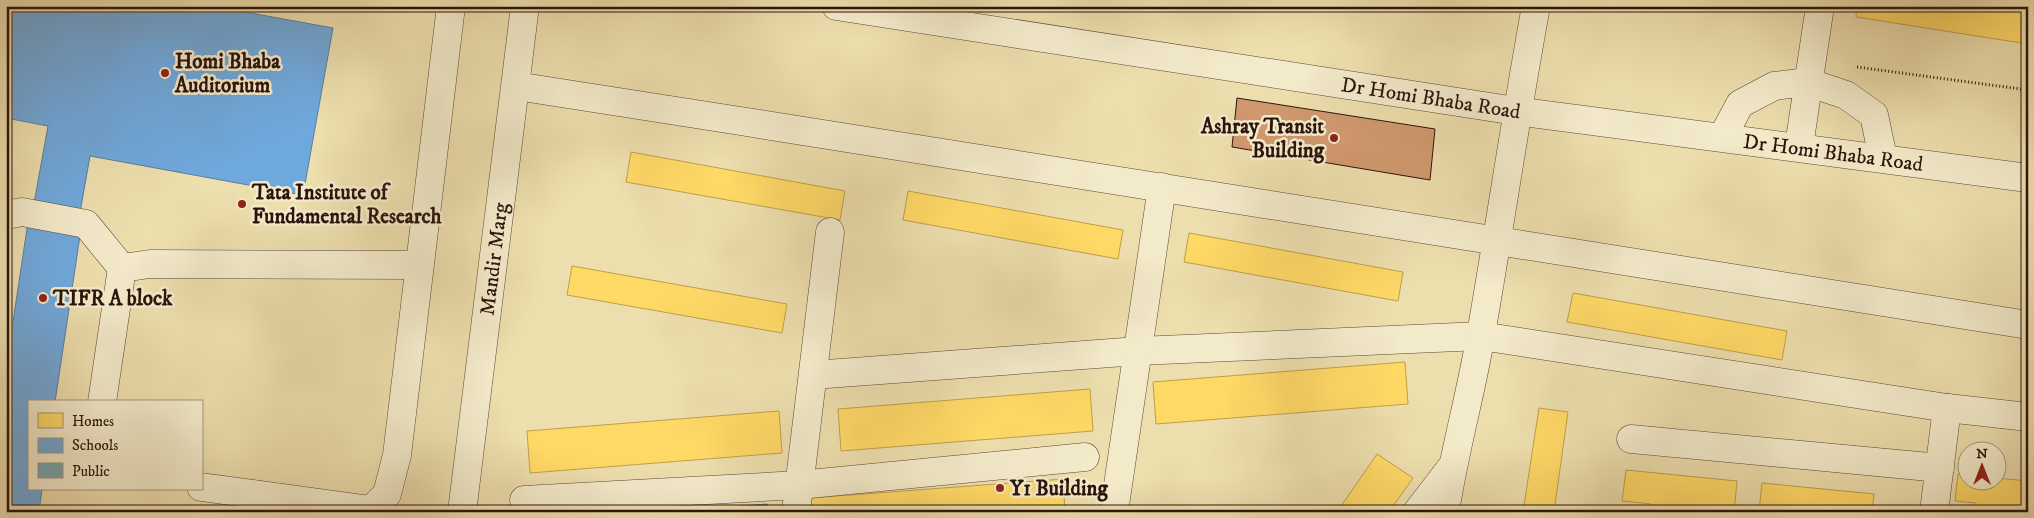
<svg xmlns="http://www.w3.org/2000/svg" width="2034" height="518" viewBox="0 0 2034 518" font-family="'IM FELL DW Pica',serif">
<style>
.homes{fill:#ffd966;stroke:#bf9e4b}
.schools{fill:#6fa8dc;stroke:#5b7c9e}
.public{fill:#76a5af;stroke:#607a7e}
.building{fill:#d0986e;stroke:#2b140c}
.lines{fill:none;stroke-linecap:round;stroke-linejoin:round}
.minor-casing{stroke:#5c4634;stroke-width:29}
.path{stroke:#2b140c;stroke-width:3;stroke-dasharray:1 2.5;stroke-linecap:butt}
.minor{stroke:#f3eaca;stroke-width:28}
.poi-dot{fill:#8f2418;stroke:#f3eaca;stroke-width:2}
.labels{text-anchor:middle;stroke-width:5;stroke-linejoin:round;paint-order:stroke}
.poi-label{font-size:21px;font-weight:bold;fill:#2b140c;stroke:#f3eaca;text-anchor:start}
.street-label{font-size:21px;fill:#2b140c;stroke:#f3eaca}
</style>
<rect width="100%" height="100%" fill="#eddead"/>
<filter id="stains"><feTurbulence type="fractalNoise" baseFrequency=".004" numOctaves="4"/><feColorMatrix values="0 0 0 0 .2 0 0 0 0 .09 0 0 0 0 .02 0 0 0 .5 -.17"/></filter>
<radialGradient id="worn" r=".72"><stop offset=".6" stop-color="#630" stop-opacity="0"/><stop offset="1" stop-color="#630" stop-opacity=".3"/></radialGradient>
<g class="homes">
<path d="M 1767,6 L 1797,6 L 1796,11 Z"/>
<path d="M 1857,6 L 1993,6 L 2028,12 L 2028,44 L 1856,17 Z"/>
<path d="M 631,152 L 845,191 L 840,220 L 626,182 Z"/>
<path d="M 908,191 L 1123,230 L 1118,259 L 903,220 Z"/>
<path d="M 1189,233 L 1403,272 L 1398,301 L 1184,262 Z"/>
<path d="M 572,266 L 787,304 L 782,333 L 567,295 Z"/>
<path d="M 1573,293 L 1787,331 L 1782,360 L 1567,322 Z"/>
<path d="M 1405,362 L 1408,404 L 1156,424 L 1153,382 Z"/>
<path d="M 1090,389 L 1093,431 L 841,451 L 838,409 Z"/>
<path d="M 1539,408 L 1568,412 L 1554,512 L 1523,512 Z"/>
<path d="M 779,411 L 782,453 L 530,473 L 527,431 Z"/>
<path d="M 1377,454 L 1413,478 L 1389,512 L 1337,512 Z"/>
<path d="M 1626,470 L 1737,481 L 1734,512 L 1650,512 L 1651,504 L 1622,501 Z"/>
<path d="M 1958,474 L 1966,475 L 1966,480 L 1996,480 L 1996,478 L 2028,481 L 2028,512 L 2005,510 L 2005,512 L 1975,512 L 1976,503 L 1955,501 Z"/>
<path d="M 1063,479 L 1065,512 L 811,512 L 810,498 Z"/>
<path d="M 1762,483 L 1874,494 L 1872,512 L 1759,512 Z"/>
</g>
<g class="schools">
<path d="M 68,6 L 212,6 L 333,28 L 303,195 L 90,156 L 79,218 L 33,209 L 48,126 L 6,118 L 6,7 L 67,12 Z"/>
<path d="M 28,222 L 81,229 L 55,402 L 29,402 L 29,489 L 42,489 L 39,512 L 6,512 L 6,368 Z"/>
</g>
<path class="public" d="M 767,504 L 768,512 L 666,512 Z"/>
<path class="building" d="M 1237,98 L 1435,129 L 1430,180 L 1232,147 Z"/>
<g class="lines">
<g class="minor-casing">
<g id="minor">
<path id="s1" d="M 836,6 L 1516,111 L 2028,178"/>
<path d="M 516,86 C 1020,164 1523,247 2028,325"/>
<path d="M 1723,136 L 1740,104 L 1774,86 L 1807,82 L 1846,95 L 1874,115 L 1883,158"/>
<path d="M 1799,146 L 1820,6"/>
<path d="M 6,215 L 22,212 L 86,224 L 122,268"/>
<path d="M 813,375 L 1138,351 L 1481,336 L 1947,408 L 2028,417"/>
<path d="M 102,402 L 122,268 L 150,264 L 419,265"/>
<path d="M 1631,439 L 1940,468"/>
<path d="M 201,487 L 371,510 L 387,494 L 397,455 L 451,6"/>
<path d="M 524,500 L 799,485 L 1085,457"/>
<path id="s2" d="M 462,512 L 525,6"/>
<path d="M 796,512 L 830,232"/>
<path d="M 1114,512 L 1162,187"/>
<path d="M 1417,512 L 1450,469"/>
<path d="M 1445,512 C 1454,452 1471,394 1481,334 C 1500,225 1516,115 1536,6"/>
<path d="M 1934,512 L 1947,408"/>
</g>
</g>
<path class="path" d="M 1857,67 L 2028,90"/>
<use href="#minor" class="minor"/>
</g>
<g class="poi-dot">
<circle cx="165" cy="73" r="5"/>
<circle cx="1334" cy="138" r="5"/>
<circle cx="242" cy="204" r="5"/>
<circle cx="43" cy="298" r="5"/>
<circle cx="1000" cy="488" r="5"/>
</g>
<g class="labels">
<g class="poi-label">
<text x="175" y="68">Homi Bhaba<tspan x="175" dy="24">Auditorium</tspan></text>
<text x="1324" y="133" text-anchor="end">Ashray Transit<tspan x="1324" dy="24">Building</tspan></text>
<text x="252" y="199">Tata Institute of<tspan x="252" dy="24">Fundamental Research</tspan></text>
<text x="53" y="305">TIFR A block</text>
<text x="1010" y="495">Y1 Building</text>
</g>
<g class="street-label">
<text dy="7" stroke="none"><textPath href="#s1" startOffset="602">Dr Homi Bhaba Road</textPath></text>
<text dy="7" stroke="none"><textPath href="#s1" startOffset="1008">Dr Homi Bhaba Road</textPath></text>
<text dy="7" stroke="none"><textPath href="#s2" startOffset="255">Mandir Marg</textPath></text>
</g>
</g>
<rect width="2034" height="518" fill="none" stroke="#eddead" stroke-width="25"/>
<rect x="8" y="8" width="2019" height="503" fill="none" stroke="#2b140c" stroke-width="2.5"/>
<rect x="12" y="12" width="2009" height="493" fill="none" stroke="#2b140c"/>
<rect x="28" y="400" width="175" height="90" fill="#f3eaca" stroke="#a3947e"/>
<rect x="38" y="413" width="25" height="15" fill="#ffd966" stroke="#a3947e"/>
<text x="72" y="426" font-size="15" fill="#2b140c">Homes</text>
<rect x="38" y="438" width="25" height="15" fill="#6fa8dc" stroke="#a3947e"/>
<text x="72" y="450" font-size="15" fill="#2b140c">Schools</text>
<rect x="38" y="463" width="25" height="15" fill="#76a5af" stroke="#a3947e"/>
<text x="72" y="476" font-size="15" fill="#2b140c">Public</text>
<g transform="translate(1982 466)"><circle r="24" fill="#f3eaca" stroke="#a3947e"/>
<path d="M0-4L9 19L0 12L-9 19Z" fill="#8f2418"/>
<text y="-8" font-size="14" font-weight="bold" text-anchor="middle" fill="#2b140c">N</text>
</g>
<rect width="100%" height="100%" filter="url(#stains)"/>
<rect width="100%" height="100%" fill="url(#worn)"/>
</svg>
